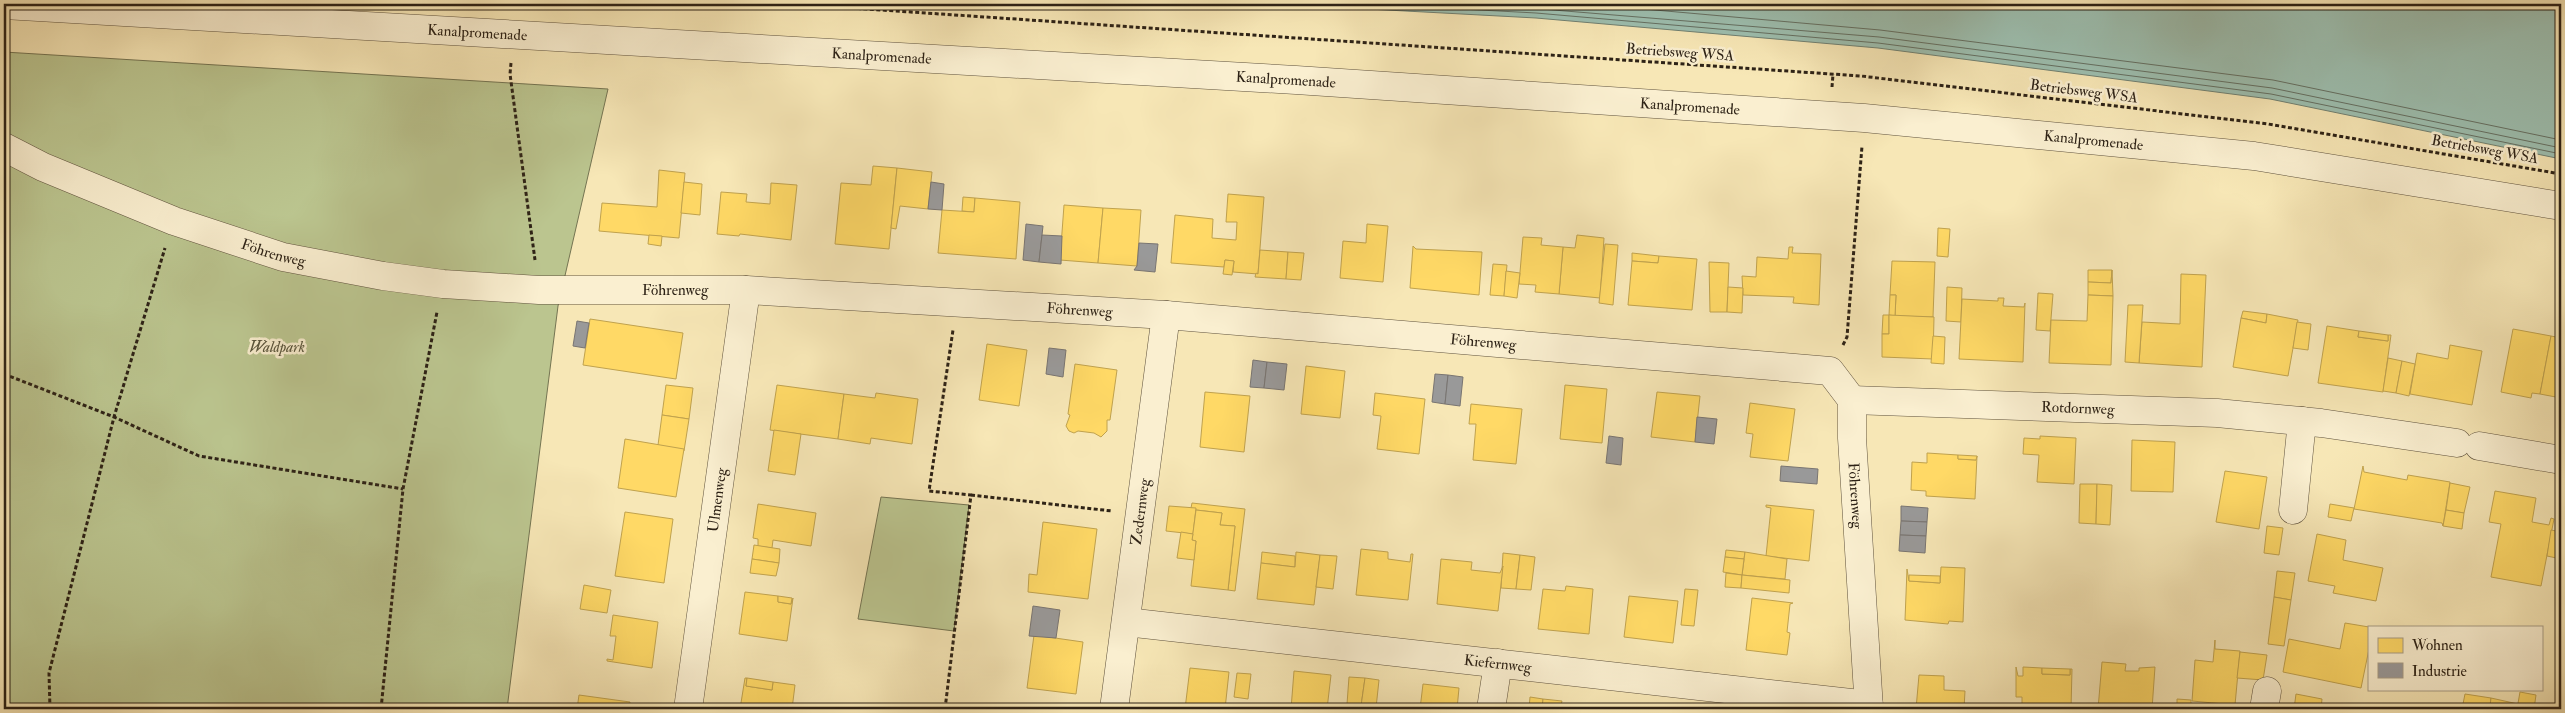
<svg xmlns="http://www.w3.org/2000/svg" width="2565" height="713" viewBox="0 0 2565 713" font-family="'IM FELL Double Pica',serif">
  <rect width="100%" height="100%" fill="#f7e7b6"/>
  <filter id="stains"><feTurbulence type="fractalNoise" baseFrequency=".004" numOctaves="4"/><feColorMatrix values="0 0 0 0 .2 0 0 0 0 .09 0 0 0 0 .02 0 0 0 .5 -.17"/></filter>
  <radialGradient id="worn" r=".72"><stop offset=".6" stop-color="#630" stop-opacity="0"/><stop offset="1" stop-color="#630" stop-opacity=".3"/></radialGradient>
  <g fill="#bbc58f" stroke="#747452">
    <path d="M 4,52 L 608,89 L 558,306 L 507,709 L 4,709 Z"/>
    <path d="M 881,497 L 969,505 L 954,631 L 858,619 Z"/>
  </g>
  <path fill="#9dbfb0" stroke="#708072" d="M 1275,4 L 2561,4 L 2561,159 L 2270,99 L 1878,48 L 1536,18 Z"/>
  <g fill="#ffd966" stroke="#c0a24e">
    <path d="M 873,166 L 897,168 L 889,249 L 835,244 L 841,183 L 871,185 Z"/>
    <path d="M 897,168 L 932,172 L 928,209 L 900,206 L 896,229 L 891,228 Z"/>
    <path d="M 659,170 L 685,173 L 679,238 L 599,231 L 602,203 L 657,207 Z"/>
    <path d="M 684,182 L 702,184 L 700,215 L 681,213 Z"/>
    <path d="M 771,183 L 797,185 L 791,240 L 740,234 L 739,236 L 717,234 L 721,192 L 747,194 L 746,202 L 770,204 Z"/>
    <path d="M 1228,194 L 1264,197 L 1258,274 L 1233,272 L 1234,261 L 1225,260 L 1224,267 L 1171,263 L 1175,215 L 1213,219 L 1212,238 L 1236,240 L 1237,222 L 1226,222 Z"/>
    <path d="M 963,197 L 975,198 L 974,212 L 962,211 Z"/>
    <path d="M 975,198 L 1020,202 L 1016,259 L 938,253 L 942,210 L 974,212 Z"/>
    <path d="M 1064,205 L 1103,208 L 1098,263 L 1060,260 Z"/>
    <path d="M 1103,208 L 1141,210 L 1137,266 L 1098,263 Z"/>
    <path d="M 1367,224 L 1388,226 L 1383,282 L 1340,278 L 1343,241 L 1366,243 Z"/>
    <path d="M 1938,228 L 1950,229 L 1948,257 L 1937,256 Z"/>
    <path d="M 649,235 L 662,236 L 661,246 L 648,244 Z"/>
    <path d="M 1577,235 L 1604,238 L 1600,298 L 1559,294 L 1563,247 L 1575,248 Z"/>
    <path d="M 1523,237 L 1542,238 L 1541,245 L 1563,247 L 1559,294 L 1535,292 L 1536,285 L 1519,284 Z"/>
    <path d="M 1605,244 L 1618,245 L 1613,305 L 1599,303 Z"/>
    <path d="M 1413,246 L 1416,249 L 1482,252 L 1479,295 L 1410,288 Z"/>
    <path d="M 1789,247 L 1793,247 L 1792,253 L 1821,254 L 1819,305 L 1793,303 L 1794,297 L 1743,295 L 1742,276 L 1756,277 L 1757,257 L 1788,259 Z"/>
    <path d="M 1260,250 L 1288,252 L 1286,279 L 1255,277 L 1256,273 L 1258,274 Z"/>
    <path d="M 1288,252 L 1304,253 L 1301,280 L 1286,279 Z"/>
    <path d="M 1632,253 L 1659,256 L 1658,263 L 1632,261 Z"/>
    <path d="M 1659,256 L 1697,259 L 1692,310 L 1628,305 L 1632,261 L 1658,263 Z"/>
    <path d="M 1225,260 L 1234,261 L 1232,275 L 1223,274 Z"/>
    <path d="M 1892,261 L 1935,262 L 1933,317 L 1895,316 L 1896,295 L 1890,295 Z"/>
    <path d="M 1709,262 L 1729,263 L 1727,312 L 1710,312 Z"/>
    <path d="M 1493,264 L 1507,265 L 1504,296 L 1490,295 Z"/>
    <path d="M 2088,270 L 2112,270 L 2111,283 L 2088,282 Z"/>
    <path d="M 2112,270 L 2113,296 L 2088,295 L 2088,282 L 2111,283 Z"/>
    <path d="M 1506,271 L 1520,273 L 1517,298 L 1504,296 Z"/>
    <path d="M 2181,274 L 2206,275 L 2202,367 L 2139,363 L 2142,322 L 2180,324 Z"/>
    <path d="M 1728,287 L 1743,288 L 1742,313 L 1727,312 Z"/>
    <path d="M 1947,287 L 1962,288 L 1961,322 L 1946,321 Z"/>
    <path d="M 2038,293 L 2053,294 L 2050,331 L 2036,330 Z"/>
    <path d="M 1890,295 L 1896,295 L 1895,316 L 1889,315 Z"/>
    <path d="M 2088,295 L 2113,296 L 2111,365 L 2049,363 L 2051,320 L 2087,321 Z"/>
    <path d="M 1998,298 L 2004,298 L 2003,306 L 2024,307 L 2025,303 L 2023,362 L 1959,359 L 1962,299 L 1998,301 Z"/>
    <path d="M 2128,305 L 2143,305 L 2139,363 L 2125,362 Z"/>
    <path d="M 2243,311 L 2267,314 L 2266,323 L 2241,318 Z"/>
    <path d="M 2267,314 L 2298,320 L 2288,376 L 2233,367 L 2241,318 L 2266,323 Z"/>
    <path d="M 1883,315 L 1889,315 L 1889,334 L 1882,334 Z"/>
    <path d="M 1889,315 L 1934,317 L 1933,359 L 1882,357 L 1882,334 L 1889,334 Z"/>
    <path d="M 590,319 L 683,333 L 676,379 L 583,365 Z"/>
    <path d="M 2297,322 L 2311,324 L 2308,350 L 2293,348 Z"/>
    <path d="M 2327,326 L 2359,331 L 2358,337 L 2388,341 L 2388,335 L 2391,335 L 2383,392 L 2318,383 Z"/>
    <path d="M 2513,329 L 2551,336 L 2540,394 L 2532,393 L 2531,398 L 2501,392 Z"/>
    <path d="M 2359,331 L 2388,335 L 2388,341 L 2358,337 Z"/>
    <path d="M 1933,336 L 1945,337 L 1944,364 L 1931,363 Z"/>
    <path d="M 2551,336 L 2561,338 L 2561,398 L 2540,394 Z"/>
    <path d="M 987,344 L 1027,350 L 1019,406 L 979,400 Z"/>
    <path d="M 2450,345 L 2482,351 L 2472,405 L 2410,394 L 2417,353 L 2448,359 Z"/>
    <path d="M 2388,358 L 2402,361 L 2396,393 L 2383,391 Z"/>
    <path d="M 2402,361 L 2415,364 L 2409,396 L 2396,393 Z"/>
    <path d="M 1075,364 L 1117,370 L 1110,420 L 1107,420 L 1107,431 L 1101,437 L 1094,433 L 1078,431 L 1074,433 L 1069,431 L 1066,426 L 1070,415 L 1068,414 Z"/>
    <path d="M 1306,366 L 1345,371 L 1340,418 L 1301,414 Z"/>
    <path d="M 666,385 L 693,388 L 689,419 L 662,415 Z"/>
    <path d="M 777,385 L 844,394 L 838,439 L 770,430 Z"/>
    <path d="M 1565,385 L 1607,389 L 1602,443 L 1560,439 Z"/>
    <path d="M 1205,392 L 1250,396 L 1244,452 L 1200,447 Z"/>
    <path d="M 1657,392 L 1700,396 L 1695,442 L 1651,437 Z"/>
    <path d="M 876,393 L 918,399 L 912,444 L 871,438 L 870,444 L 838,439 L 844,394 L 875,398 Z"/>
    <path d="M 1375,393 L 1425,399 L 1419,454 L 1377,449 L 1381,416 L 1373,415 Z"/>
    <path d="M 1750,403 L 1795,409 L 1788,461 L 1750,457 L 1753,434 L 1746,433 Z"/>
    <path d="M 1471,404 L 1522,409 L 1516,464 L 1473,460 L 1476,424 L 1469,424 Z"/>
    <path d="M 662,415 L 689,419 L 684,451 L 658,445 Z"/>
    <path d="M 774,430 L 801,434 L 795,475 L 768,471 Z"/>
    <path d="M 2040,436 L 2076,438 L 2074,484 L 2037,482 L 2039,455 L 2023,454 L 2024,438 L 2040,439 Z"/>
    <path d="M 625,439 L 684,449 L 676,497 L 618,488 Z"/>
    <path d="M 2132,440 L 2175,442 L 2173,492 L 2131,491 Z"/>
    <path d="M 1927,453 L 1958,455 L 1958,459 L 1976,460 L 1977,456 L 1975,499 L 1926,496 L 1926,491 L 1911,490 L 1912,462 L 1927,463 Z"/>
    <path d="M 1958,455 L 1977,456 L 1976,460 L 1958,459 Z"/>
    <path d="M 2363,466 L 2364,472 L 2407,480 L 2408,475 L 2450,482 L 2443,526 L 2442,523 L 2354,509 Z"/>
    <path d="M 2225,471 L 2267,477 L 2259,529 L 2216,522 Z"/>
    <path d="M 2450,483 L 2470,487 L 2464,513 L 2446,510 Z"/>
    <path d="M 2080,484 L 2097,484 L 2096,524 L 2079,523 Z"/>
    <path d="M 2097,484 L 2112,485 L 2110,525 L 2096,524 Z"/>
    <path d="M 2495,491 L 2536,498 L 2532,522 L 2549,525 L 2551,518 L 2554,519 L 2541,586 L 2491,577 L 2501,524 L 2489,522 Z"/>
    <path d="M 1192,503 L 1245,509 L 1235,591 L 1228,590 L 1235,526 L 1220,525 L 1222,513 L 1196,510 L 1191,508 Z"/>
    <path d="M 758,504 L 816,513 L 811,546 L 773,540 L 772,548 L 758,546 L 758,539 L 753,538 Z"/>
    <path d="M 2330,504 L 2354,508 L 2351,521 L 2328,517 Z"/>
    <path d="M 1766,505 L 1814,510 L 1809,561 L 1766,556 L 1771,508 L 1766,507 Z"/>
    <path d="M 1169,506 L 1196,508 L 1193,534 L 1166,531 Z"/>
    <path d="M 1196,510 L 1222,513 L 1220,525 L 1235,526 L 1228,590 L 1191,586 L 1196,541 L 1192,540 Z"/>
    <path d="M 2446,510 L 2464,513 L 2462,529 L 2443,526 Z"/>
    <path d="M 625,512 L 673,519 L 664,583 L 615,576 Z"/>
    <path d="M 1043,522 L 1097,529 L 1088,599 L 1028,592 L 1029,574 L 1037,575 Z"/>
    <path d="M 2267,526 L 2283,528 L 2279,555 L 2264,553 Z"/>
    <path d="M 2551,530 L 2561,532 L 2561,559 L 2547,556 Z"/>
    <path d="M 1181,532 L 1193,534 L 1192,540 L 1196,541 L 1194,560 L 1177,558 Z"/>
    <path d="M 2317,534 L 2346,540 L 2343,560 L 2383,568 L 2376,601 L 2333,593 L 2335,586 L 2308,581 Z"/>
    <path d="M 754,545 L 780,549 L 779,563 L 752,559 Z"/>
    <path d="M 1361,549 L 1388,552 L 1388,559 L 1410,562 L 1411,554 L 1413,554 L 1408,600 L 1356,595 Z"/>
    <path d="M 1726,550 L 1745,552 L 1744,559 L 1725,557 Z"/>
    <path d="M 1262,552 L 1295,556 L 1295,567 L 1261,563 Z"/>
    <path d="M 1296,552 L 1320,555 L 1314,605 L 1257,599 L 1261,563 L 1295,567 Z"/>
    <path d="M 1745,552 L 1787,559 L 1785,579 L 1742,575 Z"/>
    <path d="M 1503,553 L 1520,555 L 1516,589 L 1501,588 Z"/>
    <path d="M 1320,555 L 1337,556 L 1333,589 L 1316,587 Z"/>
    <path d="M 1520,555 L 1535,557 L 1531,590 L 1516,589 Z"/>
    <path d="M 1725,557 L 1744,559 L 1742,575 L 1723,572 Z"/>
    <path d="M 752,559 L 779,563 L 776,576 L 750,573 Z"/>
    <path d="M 1441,559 L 1472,562 L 1471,570 L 1500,573 L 1503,566 L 1498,611 L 1437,604 Z"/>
    <path d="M 1941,567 L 1965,568 L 1963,622 L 1949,621 L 1948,624 L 1905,620 L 1907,569 L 1909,581 L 1940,583 Z"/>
    <path d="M 2277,571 L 2295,573 L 2291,600 L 2274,597 Z"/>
    <path d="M 1726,573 L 1742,575 L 1741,588 L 1725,587 Z"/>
    <path d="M 1742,575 L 1790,580 L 1789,593 L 1741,588 Z"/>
    <path d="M 1909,575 L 1940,576 L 1940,583 L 1909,581 Z"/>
    <path d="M 584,585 L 611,590 L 607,613 L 580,609 Z"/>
    <path d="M 1566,586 L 1593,589 L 1589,634 L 1538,629 L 1543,589 L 1565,591 Z"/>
    <path d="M 1685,589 L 1698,590 L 1694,626 L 1681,625 Z"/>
    <path d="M 745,592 L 778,596 L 778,602 L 791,604 L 793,598 L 787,641 L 739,634 Z"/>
    <path d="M 778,596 L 792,598 L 791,604 L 778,602 Z"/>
    <path d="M 1629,596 L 1678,601 L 1673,643 L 1624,637 Z"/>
    <path d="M 2274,597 L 2291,600 L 2284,646 L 2268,644 Z"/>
    <path d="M 1752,598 L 1793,603 L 1790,604 L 1787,632 L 1790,633 L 1787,655 L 1746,650 Z"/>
    <path d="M 613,615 L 658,622 L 652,668 L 607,661 L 607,659 L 613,660 L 616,636 L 610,636 Z"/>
    <path d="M 2345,623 L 2369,627 L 2369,649 L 2361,688 L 2283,672 L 2289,639 L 2340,649 Z"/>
    <path d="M 1034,635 L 1083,642 L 1076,694 L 1027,688 Z"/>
    <path d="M 2215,640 L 2215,649 L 2240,651 L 2235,705 L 2192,701 L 2195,660 L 2213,662 Z"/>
    <path d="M 2240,652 L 2267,655 L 2263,680 L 2237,678 Z"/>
    <path d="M 2102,662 L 2126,664 L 2125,671 L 2139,671 L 2139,668 L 2155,667 L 2152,709 L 2098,709 Z"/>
    <path d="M 2016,667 L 2018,676 L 2023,676 L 2023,667 L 2042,668 L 2042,674 L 2070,675 L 2070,669 L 2072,669 L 2071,709 L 2022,709 L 2022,697 L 2016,697 Z"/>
    <path d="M 1190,668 L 1229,672 L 1225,709 L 1185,709 Z"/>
    <path d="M 2042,668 L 2070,669 L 2070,675 L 2042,674 Z"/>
    <path d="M 1294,671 L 1331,675 L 1327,709 L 1291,709 Z"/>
    <path d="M 1237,673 L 1251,674 L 1248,699 L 1234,697 Z"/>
    <path d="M 1919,675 L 1944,676 L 1944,690 L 1965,691 L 1964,709 L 1916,709 Z"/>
    <path d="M 1349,677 L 1365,678 L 1361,706 L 1347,704 Z"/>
    <path d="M 745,678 L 747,678 L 746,686 L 772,690 L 773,682 L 795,685 L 792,709 L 740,709 Z"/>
    <path d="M 747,678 L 773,682 L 772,690 L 746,686 Z"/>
    <path d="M 1365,678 L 1379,680 L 1376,708 L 1361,706 Z"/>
    <path d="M 1423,684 L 1459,688 L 1457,709 L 1420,709 Z"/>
    <path d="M 2520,692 L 2536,695 L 2534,709 L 2517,709 Z"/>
    <path d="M 2296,694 L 2322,699 L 2321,709 L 2294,709 Z"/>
    <path d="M 2465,694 L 2491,698 L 2490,706 L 2505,709 L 2462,709 Z"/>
    <path d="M 579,695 L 630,702 L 629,709 L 577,709 Z"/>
    <path d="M 1530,697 L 1543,699 L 1542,709 L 1529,709 Z"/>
    <path d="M 2491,698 L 2518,704 L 2517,709 L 2490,706 Z"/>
    <path d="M 1543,699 L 1562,701 L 1560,709 L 1542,709 Z"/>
    <path d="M 2177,699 L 2191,700 L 2191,709 L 2177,709 Z"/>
    <path d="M 1965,706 L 1997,707 L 1997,709 L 1964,709 Z"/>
  </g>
  <g fill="#999" stroke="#797572">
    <path d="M 931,182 L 944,184 L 942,210 L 928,209 Z"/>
    <path d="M 1026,224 L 1043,226 L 1039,262 L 1023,260 Z"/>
    <path d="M 1042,235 L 1062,236 L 1061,264 L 1039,262 Z"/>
    <path d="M 1139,243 L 1158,244 L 1155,272 L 1134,270 L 1137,266 Z"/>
    <path d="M 577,321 L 589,323 L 585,348 L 573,346 Z"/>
    <path d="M 1049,348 L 1066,350 L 1063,377 L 1046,374 Z"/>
    <path d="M 1253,360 L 1267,362 L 1264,388 L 1250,387 Z"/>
    <path d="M 1267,362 L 1287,364 L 1284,390 L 1264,388 Z"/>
    <path d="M 1435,374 L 1448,375 L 1445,404 L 1432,402 Z"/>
    <path d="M 1448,375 L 1463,377 L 1460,406 L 1445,404 Z"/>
    <path d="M 1697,417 L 1717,419 L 1714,444 L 1695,442 Z"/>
    <path d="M 1609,436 L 1623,438 L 1621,465 L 1606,463 Z"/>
    <path d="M 1781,466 L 1818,469 L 1817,484 L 1780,481 Z"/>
    <path d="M 1901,506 L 1928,508 L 1927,522 L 1901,521 Z"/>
    <path d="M 1901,521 L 1927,522 L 1926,536 L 1900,535 Z"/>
    <path d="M 1900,535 L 1926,536 L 1925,553 L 1899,551 Z"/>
    <path d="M 1033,606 L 1060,610 L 1056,638 L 1029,636 Z"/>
    <path d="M 1023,705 L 1053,709 L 1023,709 Z"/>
  </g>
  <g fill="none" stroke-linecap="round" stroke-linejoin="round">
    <g stroke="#657063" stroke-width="1">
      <path d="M 1367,4 L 1536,13 L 1878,43 L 2271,94 L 2561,154"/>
      <path d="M 1481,4 L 1879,37 L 2272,88 L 2561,148"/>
      <path d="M 1587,4 L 1880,30 L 2273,80 L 2561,140"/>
    </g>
    <g stroke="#60533e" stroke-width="29">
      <g id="minor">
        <path id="s1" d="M 4,5 L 1296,80 L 1864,118 L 2254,156 L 2561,206"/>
        <path id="s2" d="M 4,147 L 43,167 L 174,221 L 283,257 L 383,276 L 443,284 L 539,290 L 746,290 L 1166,315 L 1830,371 L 1852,400 L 1852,438 L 1869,709"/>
        <path id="s3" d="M 1852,400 L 2217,413 L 2321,423 L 2457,443"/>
        <path d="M 2479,446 L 2561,460"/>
        <path d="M 2293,510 L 2302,421"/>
        <path id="s4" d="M 1126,622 L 1869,705"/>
        <path id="s5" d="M 688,709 L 746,290"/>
        <path id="s6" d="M 1114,709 L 1166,315"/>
        <path d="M 1491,709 L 1498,663"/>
        <path d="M 2264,709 L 2267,691"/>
      </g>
    </g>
    <g stroke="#2d2216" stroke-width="3" stroke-dasharray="4 2.5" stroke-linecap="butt">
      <path d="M 792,4 L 1861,76 L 2268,124 L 2561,174"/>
      <path d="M 511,63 L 510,74 L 535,260"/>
      <path d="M 1832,87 L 1833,74"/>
      <path d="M 1843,345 L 1847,337 L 1862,146"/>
      <path d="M 4,374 L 114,417 L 199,456 L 403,489"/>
      <path d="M 971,495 L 1112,511"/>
      <path d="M 50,709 L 49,673 L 114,417 L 165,248"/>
      <path d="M 381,709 L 403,489 L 437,312"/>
      <path d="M 945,709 L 971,495 L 929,491 L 953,330"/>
    </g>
    <use href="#minor" stroke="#faefd0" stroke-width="28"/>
  </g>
  <g text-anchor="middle" stroke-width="5" stroke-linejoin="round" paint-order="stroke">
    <g font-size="15" fill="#2d2216" stroke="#faefd0">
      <text dy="5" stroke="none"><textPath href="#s1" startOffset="474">Kanalpromenade</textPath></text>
      <text transform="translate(1680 52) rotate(4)" y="5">Betriebsweg WSA</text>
      <text dy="5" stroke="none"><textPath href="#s1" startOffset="879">Kanalpromenade</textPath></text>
      <text dy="5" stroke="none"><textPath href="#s1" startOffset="1284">Kanalpromenade</textPath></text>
      <text transform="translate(2084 91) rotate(7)" y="5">Betriebsweg WSA</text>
      <text dy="5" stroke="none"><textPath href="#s1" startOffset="1689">Kanalpromenade</textPath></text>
      <text dy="5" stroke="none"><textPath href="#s1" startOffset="2094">Kanalpromenade</textPath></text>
      <text transform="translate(2485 149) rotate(10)" y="5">Betriebsweg WSA</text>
      <text dy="5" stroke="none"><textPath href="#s2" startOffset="290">Föhrenweg</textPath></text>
      <text dy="5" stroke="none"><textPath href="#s2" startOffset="695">Föhrenweg</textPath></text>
      <text dy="5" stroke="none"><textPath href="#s2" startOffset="1100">Föhrenweg</textPath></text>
      <text dy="5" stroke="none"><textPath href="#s2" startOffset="1505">Föhrenweg</textPath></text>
      <text dy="5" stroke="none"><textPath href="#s3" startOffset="226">Rotdornweg</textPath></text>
      <text dy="5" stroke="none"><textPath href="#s2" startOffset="1985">Föhrenweg</textPath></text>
      <text dy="5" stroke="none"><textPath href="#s5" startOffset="211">Ulmenweg</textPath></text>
      <text dy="5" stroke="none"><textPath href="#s6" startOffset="199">Zedernweg</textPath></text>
      <text dy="5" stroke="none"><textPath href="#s4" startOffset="374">Kiefernweg</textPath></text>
    </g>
    <g font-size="15" font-style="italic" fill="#58533a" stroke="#faefd0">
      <text x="277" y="352">Waldpark</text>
    </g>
  </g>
  <rect width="2565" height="713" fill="none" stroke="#f7e7b6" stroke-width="20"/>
  <rect x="5" y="5" width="2555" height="703" fill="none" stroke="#2d2216" stroke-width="2.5"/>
  <rect x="10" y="10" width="2545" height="693" fill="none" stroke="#2d2216"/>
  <rect x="2368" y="626" width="175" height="65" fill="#faefd0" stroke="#a89d86"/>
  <rect x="2378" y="638" width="25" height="15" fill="#ffd966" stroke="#a89d86"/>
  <text x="2412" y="650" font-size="15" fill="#2d2216">Wohnen</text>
  <rect x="2378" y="663" width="25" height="15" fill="#999999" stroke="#a89d86"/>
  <text x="2412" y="676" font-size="15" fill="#2d2216">Industrie</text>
  <rect width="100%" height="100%" filter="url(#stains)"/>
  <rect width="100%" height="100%" fill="url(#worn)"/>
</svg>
